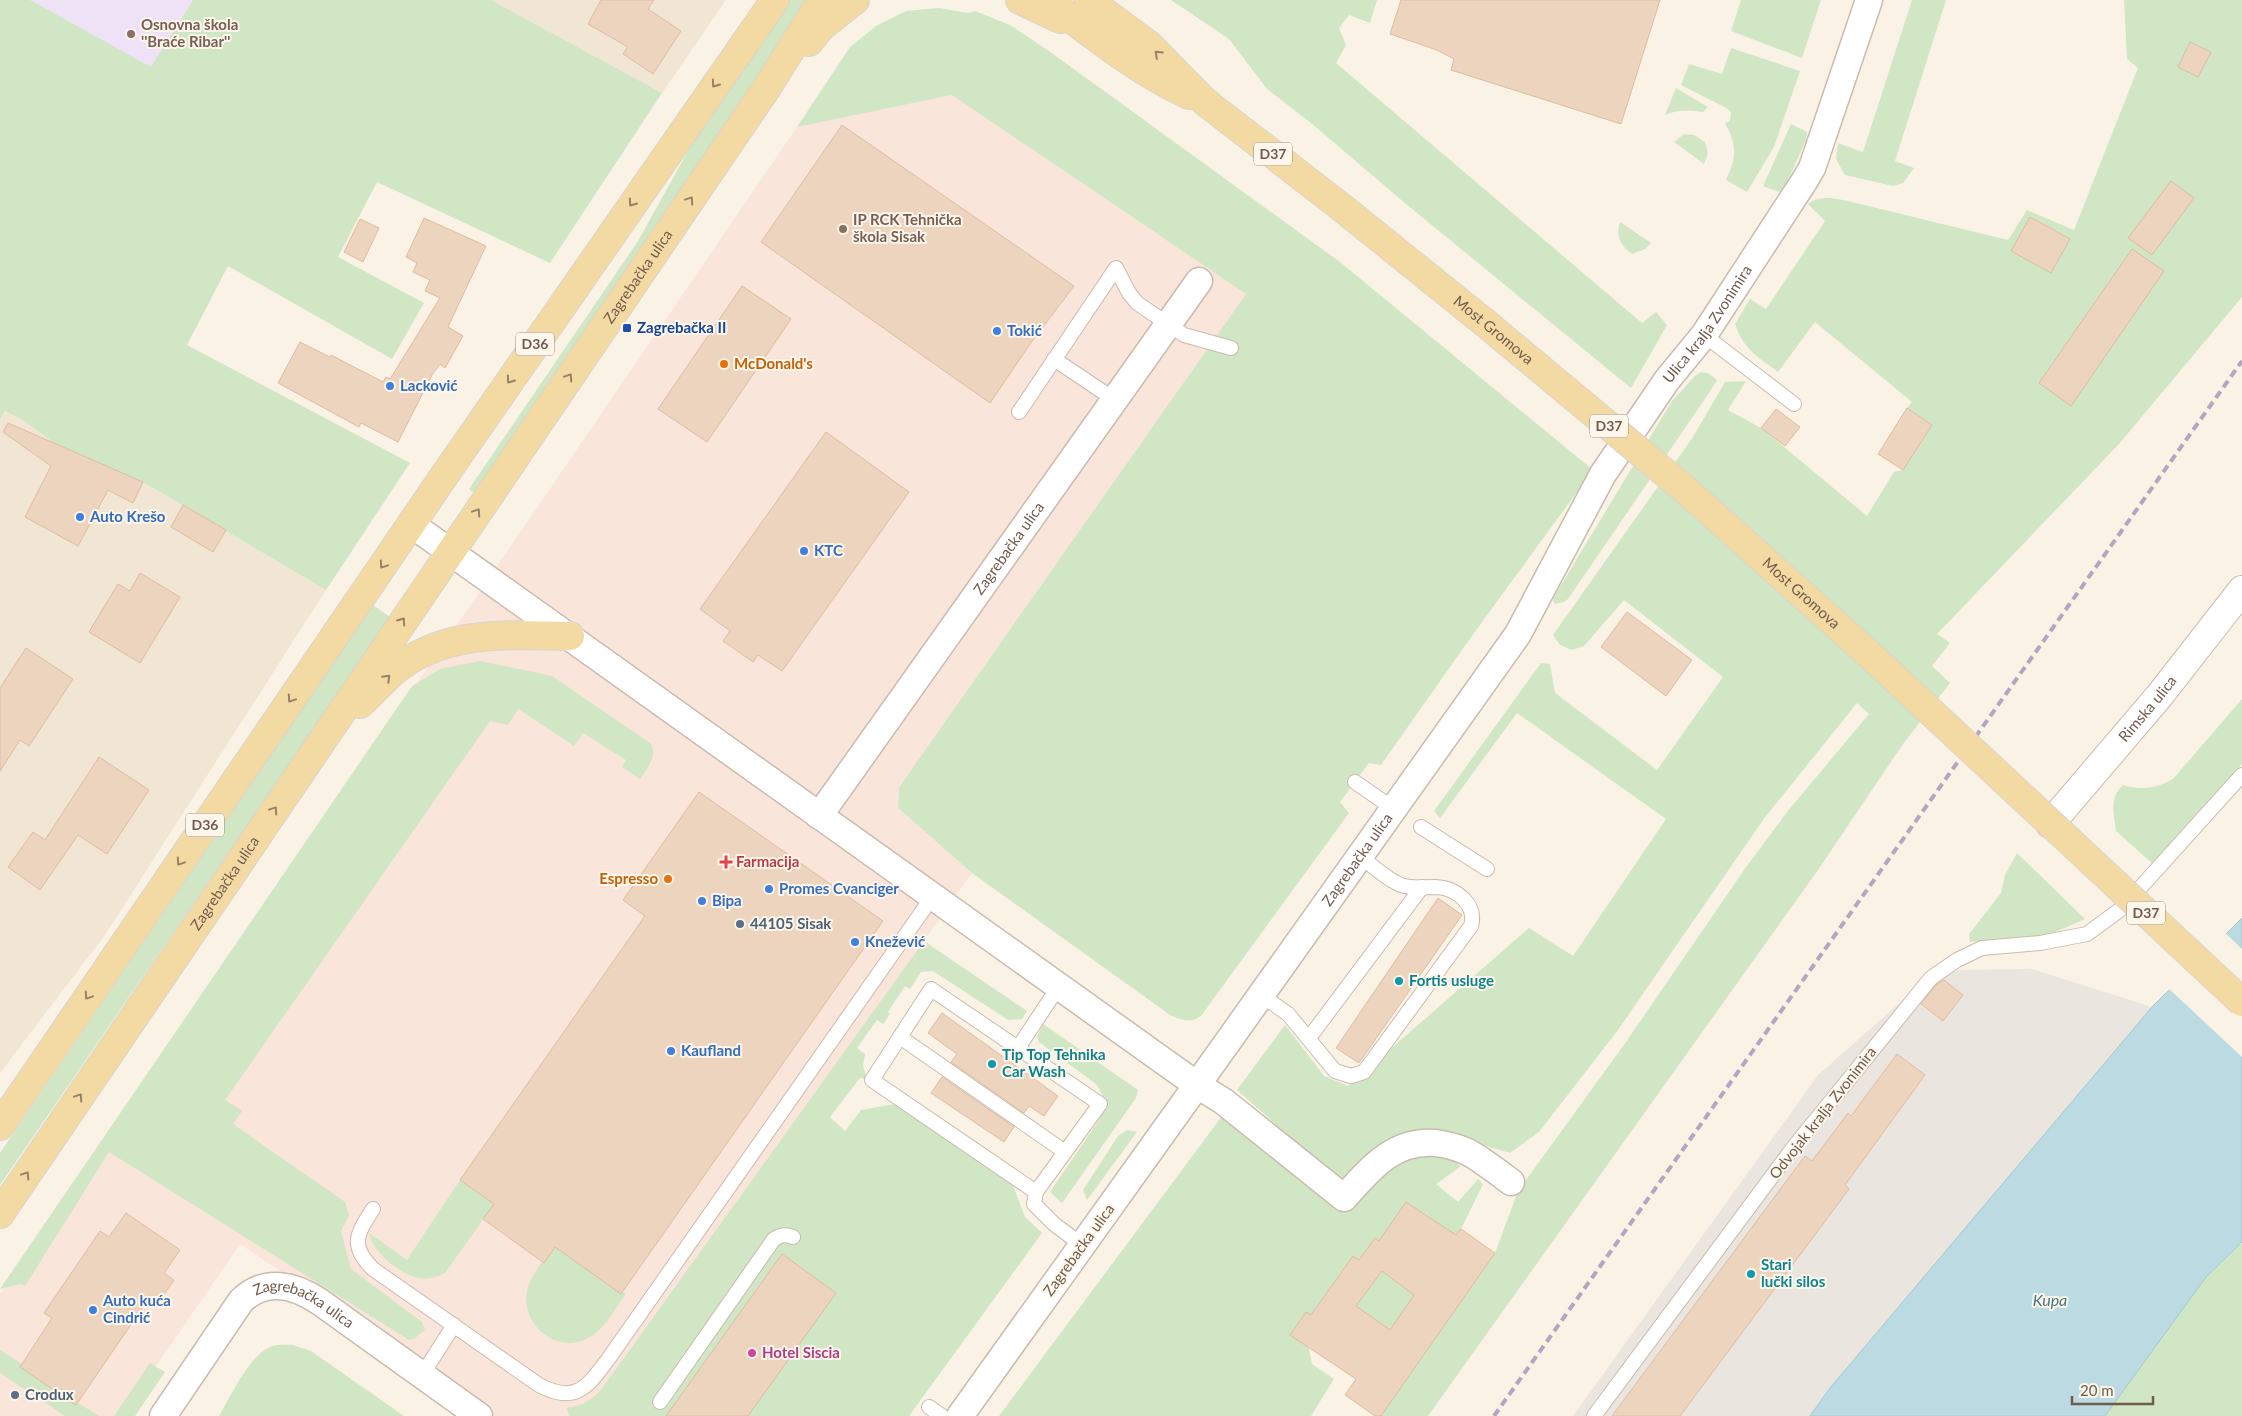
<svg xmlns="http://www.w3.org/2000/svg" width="2242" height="1416" viewBox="0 0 2242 1416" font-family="Lato,sans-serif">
  <rect width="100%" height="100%" fill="#faf3e5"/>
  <g fill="#f1e5d4">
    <path d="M 491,0 L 726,0 L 662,93 Z"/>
    <path d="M 5,411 L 23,420 L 54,443 L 143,482 L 326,590 L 105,935 L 0,1073 L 0,420 Z"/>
  </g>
  <path fill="#f9e5da" d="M 952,95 L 1246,294 L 899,788 L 898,808 L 972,873 L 596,1403 L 611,1416 L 495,1416 L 240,1244 L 122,1416 L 0,1416 L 0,1294 L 797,127 Z"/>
  <path fill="#eae5df" d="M 2032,969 L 2152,1007 L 1830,1388 L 1810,1416 L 1573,1416 L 1818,1075 L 1911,993 L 1958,970 Z"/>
  <path fill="#f0e2f6" d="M 30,0 L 193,0 L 151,68 Z"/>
  <g fill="#d0e6c5">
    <path d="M 0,0 L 30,0 L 151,67 L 193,0 L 491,0 L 662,93 L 550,263 L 377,182 L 338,257 L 424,303 L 392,359 L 228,266 L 187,345 L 410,463 L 326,590 L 143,482 L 54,443 L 23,420 L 5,411 L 0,420 Z"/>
    <path d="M 786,0 L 809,0 L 475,494 L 469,489 L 638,241 L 703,124 Z"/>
    <path d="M 1171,0 L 1377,0 L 1370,23 L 1349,15 L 1339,28 L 1346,45 L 1336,63 L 1642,323 L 1656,312 L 1667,325 L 1631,388 L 1406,204 L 1311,123 L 1267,89 L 1229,39 Z"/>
    <path d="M 1741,0 L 1821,0 L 1802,58 L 1731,31 Z"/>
    <path d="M 1912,0 L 1946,0 L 1895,161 L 1914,168 L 1903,183 L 1893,186 L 1845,175 L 1836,159 L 1838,143 L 1863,152 Z"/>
    <path d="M 2124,0 L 2242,0 L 2242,297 L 2119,444 L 1937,634 L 1950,643 L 1932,666 L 1950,683 L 1903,744 L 1818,870 L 1428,1416 L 1381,1416 L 1495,1253 L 1518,1191 L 1626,1042 L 1744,870 L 1787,812 L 1869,714 L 1857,703 L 1763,820 L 1618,1030 L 1539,1132 L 1510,1153 L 1472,1142 L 1418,1132 L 1341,1182 L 1237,1090 L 1285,1025 L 1324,1076 L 1348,1086 L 1529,928 L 1573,956 L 1666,819 L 1517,713 L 1440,818 L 1434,811 L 1541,663 L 1550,664 L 1555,693 L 1657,770 L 1723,677 L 1624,600 L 1584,646 L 1572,650 L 1560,645 L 1553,635 L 1693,437 L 1725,382 L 1746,381 L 1728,410 L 1761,428 L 1867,516 L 1894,472 L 1903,470 L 1932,425 L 1907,408 L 1912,402 L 1815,322 L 1778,372 C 1757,356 1744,350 1735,324 L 1750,299 L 1766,309 L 1825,221 L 1808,204 C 1820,195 1834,198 1848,201 L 2008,240 L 2027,210 L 2074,230 L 2138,68 L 2127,59 Z"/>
    <path d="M 939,8 L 968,13 L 975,11 L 1010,25 L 1049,51 L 1340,262 L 1593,470 L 1469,640 L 1381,765 L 1369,763 L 1340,802 L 1349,813 L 1201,1016 C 1190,1024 1182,1020 1170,1015 L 972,873 L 898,808 L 899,788 L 914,766 L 1246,294 L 952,95 L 797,127 L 850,47 L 876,26 L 906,11 Z"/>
    <path d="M 1731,48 L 1800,71 L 1774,147 L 1747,192 L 1726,180 C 1737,156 1737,146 1725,123 L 1730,121 L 1731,113 L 1728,109 L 1681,85 L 1689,64 L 1722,74 Z"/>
    <path d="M 1676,88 L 1708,107 L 1703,112 C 1690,110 1678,109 1665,115 Z"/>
    <path d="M 1791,124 L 1807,132 L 1806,140 L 1782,193 L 1763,186 Z"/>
    <path d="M 1684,134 L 1694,135 L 1705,142 L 1708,153 L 1704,164 L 1674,142 Z"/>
    <path d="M 1620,222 L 1651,243 L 1645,249 L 1632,254 C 1621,246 1615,236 1620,222 Z"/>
    <path d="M 1701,372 L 1708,373 L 1717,380 L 1707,396 L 1568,599 L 1564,602 L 1555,604 L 1553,601 L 1554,597 L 1672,401 L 1695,376 Z"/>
    <path d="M 373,605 L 390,617 L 0,1185 L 0,1153 Z"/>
    <path d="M 480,661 L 552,676 L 650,743 C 659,755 647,768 640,779 L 622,767 L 626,760 L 583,733 L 574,746 L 518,709 L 508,725 L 490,721 L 225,1100 L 242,1111 L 233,1124 L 345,1202 L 349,1215 L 341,1231 L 351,1269 L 422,1322 L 425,1330 L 415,1338 L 409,1340 L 109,1152 L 25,1286 L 21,1284 L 0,1289 L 412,686 L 440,669 Z"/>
    <path d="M 2242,699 L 2242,764 L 2153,864 L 2116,831 C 2114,814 2109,797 2123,785 C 2141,791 2157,788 2173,779 Z"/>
    <path d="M 2017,853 L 2085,919 L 2049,935 L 1970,942 L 1969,934 L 2001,893 L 2005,875 Z"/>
    <path d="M 924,941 L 1027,1011 L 1022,1019 L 1008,1020 L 933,971 L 921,972 L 910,989 L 905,986 L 888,1012 L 890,1014 L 883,1024 L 877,1020 L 857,1048 L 865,1054 L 863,1066 L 867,1079 L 860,1078 L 830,1117 L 845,1131 L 861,1110 L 900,1103 L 1012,1183 L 1025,1217 L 1042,1233 L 909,1416 L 569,1416 L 567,1408 C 597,1403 601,1388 619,1365 Z"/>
    <path d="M 1043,1024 L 1138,1090 L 1136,1098 L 1062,1203 L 1050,1192 L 1099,1120 C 1106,1106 1106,1097 1096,1084 L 1039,1042 L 1037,1037 Z"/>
    <path d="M 1225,1112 L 1349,1209 L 1391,1161 L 1438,1150 L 1461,1166 L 1436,1184 L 1458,1202 L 1478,1179 L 1483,1184 L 1461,1229 L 1379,1346 L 1339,1334 L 1306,1312 L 1290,1335 L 1308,1344 L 1312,1364 L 1334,1379 L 1311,1416 L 999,1416 Z"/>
    <path d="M 1127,1130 L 1137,1132 L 1087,1200 L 1083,1190 L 1118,1136 Z"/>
    <path d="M 460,1180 L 494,1204 L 445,1273 C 436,1277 429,1280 419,1278 C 402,1276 372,1251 369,1233 L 407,1260 Z"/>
    <path d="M 2242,1243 L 2242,1416 L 2105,1416 L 2206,1276 Z"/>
    <path d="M 555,1247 L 626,1294 C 614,1309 604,1331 586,1339 C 556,1354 521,1324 527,1292 C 530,1275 544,1259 555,1247 Z"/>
    <path d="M 293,1345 L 311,1351 L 404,1416 L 219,1416 C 231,1396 248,1357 270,1347 C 276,1344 286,1345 293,1345 Z"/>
    <path d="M 0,1350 L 76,1398 L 78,1403 L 99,1416 L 65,1416 L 0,1373 Z"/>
    <path d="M 150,1363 L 165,1372 L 135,1416 L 114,1416 Z"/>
  </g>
  <path fill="#bbdae2" stroke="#a2c8d2" d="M 2242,918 L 2242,1242 L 2206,1277 L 2105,1416 L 1810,1416 L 1830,1388 L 2152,1007 Z"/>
  <path fill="#faf3e5" d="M 2224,932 L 2242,949 L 2242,1057 L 2168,988 Z"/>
  <g fill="#edd4bf" stroke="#debca1" fill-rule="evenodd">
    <path d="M 601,0 L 654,0 L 648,9 L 681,31 L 653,74 L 623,54 L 628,47 L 588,24 Z"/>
    <path d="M 1401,0 L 1660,0 L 1621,124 L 1451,70 L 1454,59 L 1437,50 L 1390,34 Z"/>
    <path d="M 2190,42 L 2211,52 L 2198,77 L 2178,67 Z"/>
    <path d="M 842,125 L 1074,286 L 1030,344 L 990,403 L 761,242 Z"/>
    <path d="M 2171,181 L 2194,198 L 2152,255 L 2128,238 Z"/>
    <path d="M 2030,217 L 2070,239 L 2051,273 L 2011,251 Z"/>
    <path d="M 424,218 L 486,246 L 448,327 L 463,336 L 445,368 L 440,364 L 432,375 L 398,442 L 361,423 L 359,427 L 278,383 L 300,342 L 330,357 L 331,355 L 383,382 L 386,377 L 390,379 L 440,298 L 425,291 L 430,280 L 413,272 L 417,263 L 406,257 Z"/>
    <path d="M 360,219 L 379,228 L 363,262 L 344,252 Z"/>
    <path d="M 2132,249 L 2164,271 L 2071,406 L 2039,383 Z"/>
    <path d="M 742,286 L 791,319 L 707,442 L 658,409 Z"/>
    <path d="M 1907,408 L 1932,425 L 1903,470 L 1878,454 Z"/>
    <path d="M 1776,409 L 1800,427 L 1785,446 L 1761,428 Z"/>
    <path d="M 8,423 L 143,482 L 133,503 L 108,490 L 78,546 L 25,517 L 51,466 L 3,432 Z"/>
    <path d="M 826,432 L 909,492 L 782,671 L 758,655 L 753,662 L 723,641 L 730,631 L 700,609 Z"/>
    <path d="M 183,505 L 226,530 L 213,552 L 171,527 Z"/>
    <path d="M 140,573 L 180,597 L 140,663 L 89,632 L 118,584 L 130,591 Z"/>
    <path d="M 1627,612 L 1692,660 L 1666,696 L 1601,647 Z"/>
    <path d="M 26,648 L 73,679 L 29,746 L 20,740 L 0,771 L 0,688 Z"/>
    <path d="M 99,757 L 149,790 L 107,854 L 78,835 L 40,890 L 8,867 L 33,832 L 45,840 Z"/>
    <path d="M 699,792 L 883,921 L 621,1294 L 555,1247 L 544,1263 L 483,1219 L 494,1204 L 460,1180 L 645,916 L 623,900 Z"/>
    <path d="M 1438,898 L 1462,915 L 1359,1063 L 1336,1048 Z"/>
    <path d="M 1944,980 L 1963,995 L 1943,1021 L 1921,1004 L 1937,984 Z"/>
    <path d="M 942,1013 L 1058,1096 L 1044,1116 L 1029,1106 L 1024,1113 L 951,1062 L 957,1054 L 928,1033 Z"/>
    <path d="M 1897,1054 L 1925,1075 L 1845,1185 L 1849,1189 L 1680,1416 L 1612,1416 L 1805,1156 L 1812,1161 L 1848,1113 L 1851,1116 Z"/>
    <path d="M 942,1077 L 1014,1127 L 1004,1142 L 931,1093 Z"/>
    <path d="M 1406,1202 L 1456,1235 L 1461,1229 L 1495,1253 L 1381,1416 L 1375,1416 L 1345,1395 L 1356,1379 L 1290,1335 L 1306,1312 L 1311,1315 L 1353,1256 L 1359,1260 L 1375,1238 L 1379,1241 ZM 1382,1271 L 1414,1295 L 1390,1330 L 1356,1306 Z"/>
    <path d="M 126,1213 L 180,1250 L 164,1273 L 174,1280 L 155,1307 L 147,1301 L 76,1405 L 20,1367 L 52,1318 L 44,1313 L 100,1231 L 109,1237 Z"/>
    <path d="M 782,1254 L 836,1293 L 748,1416 L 666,1416 Z"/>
  </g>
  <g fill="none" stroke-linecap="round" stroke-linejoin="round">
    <g stroke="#cabbac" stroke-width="16">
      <g id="lane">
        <path d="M 1704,335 L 1794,404"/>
        <path d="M 1054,359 L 1115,400"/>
        <path d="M 1019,412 L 1116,268 L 1129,293 L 1137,303 L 1184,335 L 1231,348"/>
        <path d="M 1355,782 L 1394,809"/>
        <path d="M 1421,827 L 1487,869"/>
        <path d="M 1261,995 L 1288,1014 L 1335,1071 L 1351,1076 L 1364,1072 L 1471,926 C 1477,905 1457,888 1436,887 C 1424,887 1412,889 1401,885 C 1386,879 1373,866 1360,856"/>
        <path d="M 900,1037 L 1065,1152"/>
        <path d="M 1309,1038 L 1422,887"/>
        <path d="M 1018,1048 L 1059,986"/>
        <path d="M 1036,1192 L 872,1080 L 931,989 L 1100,1104 L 1036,1192 L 1034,1204 L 1054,1224 L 1082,1245"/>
        <path d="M 373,1209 C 357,1234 349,1245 373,1269 L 539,1385 C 576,1405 588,1386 609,1358 L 933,896"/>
        <path d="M 422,1375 L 454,1325"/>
        <path d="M 660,1402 L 774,1239 C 781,1235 785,1234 793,1237"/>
        <path d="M 929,1407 L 942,1416"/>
        <path d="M 1594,1416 L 1793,1148 L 1931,978 L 1957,960 L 1982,948 L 2040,943 L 2087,934 L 2121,909 L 2242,775"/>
      </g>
    </g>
    <g stroke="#cabbac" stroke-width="29">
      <g id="street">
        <path d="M 411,524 L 1197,1085 L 960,1416"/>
        <path id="s1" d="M 819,816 L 1199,281"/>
        <path id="s2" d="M 1511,1182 C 1499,1173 1486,1163 1473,1155 C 1462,1148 1449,1145 1436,1143 C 1394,1139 1370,1169 1344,1198 L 1223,1101 L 1197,1085 L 1518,634 L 1603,474 L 1667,380 L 1704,335 L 1805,180 L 1812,168 L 1869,0"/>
        <path id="s3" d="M 163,1416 L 241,1301 C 265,1277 295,1285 320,1302 L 479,1416"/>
      </g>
    </g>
    <g stroke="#cdbcab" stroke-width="30">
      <g id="secondary">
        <path id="s4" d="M 2050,824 L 2160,695 L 2242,590"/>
      </g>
    </g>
    <g stroke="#dad4d1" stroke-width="30">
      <g id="primary">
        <path d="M 1020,0 L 1060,19"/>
        <path d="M 1046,0 C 1092,34 1137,71 1189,95"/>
        <path d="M 1088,0 L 1149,45 L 1204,101 L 1341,207"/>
        <path d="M 809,42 L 821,27 L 855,0"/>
        <path d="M 360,704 C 371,694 382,682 393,672 C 443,629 509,635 570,636"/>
        <path d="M 0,1126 L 444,476 L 775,0"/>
        <path id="s5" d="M 0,1214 L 766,89 L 822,0"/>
      </g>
    </g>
    <use href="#lane" stroke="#fff" stroke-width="14"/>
    <use href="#street" stroke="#fff" stroke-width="26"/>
    <use href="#secondary" stroke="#fff" stroke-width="28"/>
    <use href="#primary" stroke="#f3daa3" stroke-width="28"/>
    <path stroke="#b6a5c2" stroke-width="4" stroke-dasharray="8 5" stroke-linecap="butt" d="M 1494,1416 L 2242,361"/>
    <g stroke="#dad4d1" stroke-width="30" stroke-linecap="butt">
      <g id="primary-bridge">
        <path id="s6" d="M 1341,207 L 1484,322 L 1688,492 L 1870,655 L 2242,1002"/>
      </g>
    </g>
    <use href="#primary-bridge" stroke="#f3daa3" stroke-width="28"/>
  </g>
  <defs><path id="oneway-chevron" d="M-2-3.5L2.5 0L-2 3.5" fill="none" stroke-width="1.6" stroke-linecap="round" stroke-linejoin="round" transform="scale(1.25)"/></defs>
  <g stroke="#978167">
    <use href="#oneway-chevron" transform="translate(1158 54) rotate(-137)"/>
    <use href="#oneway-chevron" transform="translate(715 84) rotate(125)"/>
    <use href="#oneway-chevron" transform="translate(690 200) rotate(-56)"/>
    <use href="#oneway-chevron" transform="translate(632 203) rotate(125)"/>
    <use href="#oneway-chevron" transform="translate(569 377) rotate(-56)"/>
    <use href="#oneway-chevron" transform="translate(510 380) rotate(125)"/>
    <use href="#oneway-chevron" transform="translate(477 512) rotate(-56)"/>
    <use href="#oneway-chevron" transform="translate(383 565) rotate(124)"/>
    <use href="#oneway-chevron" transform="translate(402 621) rotate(-55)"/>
    <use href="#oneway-chevron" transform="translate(387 678) rotate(-45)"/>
    <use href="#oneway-chevron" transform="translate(291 699) rotate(124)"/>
    <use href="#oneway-chevron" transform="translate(274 810) rotate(-56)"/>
    <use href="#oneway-chevron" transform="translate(180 862) rotate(124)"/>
    <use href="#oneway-chevron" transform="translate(88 996) rotate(124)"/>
    <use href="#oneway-chevron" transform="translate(79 1097) rotate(-56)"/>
    <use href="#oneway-chevron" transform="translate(26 1175) rotate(-56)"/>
  </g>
  <g fill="#8d6e63" stroke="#fdf7eb" stroke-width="2">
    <circle cx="131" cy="34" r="5"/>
    <circle cx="843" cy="229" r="5"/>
  </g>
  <rect fill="#1a4fb4" stroke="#fdf7eb" stroke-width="2" x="622" y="323" width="10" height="10" rx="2.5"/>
  <g fill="#3f7fe0" stroke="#fdf7eb" stroke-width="2">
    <circle cx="997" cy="331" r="5"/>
    <circle cx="390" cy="386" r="5"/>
    <circle cx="80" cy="517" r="5"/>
    <circle cx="804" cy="551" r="5"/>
    <circle cx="769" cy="889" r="5"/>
    <circle cx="702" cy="901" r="5"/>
    <circle cx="855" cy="942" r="5"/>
    <circle cx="671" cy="1051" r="5"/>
    <circle cx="93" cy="1310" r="5"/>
  </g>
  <g fill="#e8710a" stroke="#fdf7eb" stroke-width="2">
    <circle cx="724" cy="364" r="5"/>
    <circle cx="668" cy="879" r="5"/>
  </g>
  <path fill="#e0444e" stroke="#fdf7eb" stroke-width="2" d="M723.5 854.5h5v5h5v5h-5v5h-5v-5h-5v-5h5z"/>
  <g fill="#5c6f8a" stroke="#fdf7eb" stroke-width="2">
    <circle cx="740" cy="924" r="5"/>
    <circle cx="15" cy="1395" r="5"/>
  </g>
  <g fill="#0f9aa8" stroke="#fdf7eb" stroke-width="2">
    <circle cx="1399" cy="981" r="5"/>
    <circle cx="992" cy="1064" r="5"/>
    <circle cx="1751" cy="1274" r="5"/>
  </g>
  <circle fill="#d1479c" stroke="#fdf7eb" stroke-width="2" cx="752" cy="1353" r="5"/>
  <g text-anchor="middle" stroke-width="4" stroke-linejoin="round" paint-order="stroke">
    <g fill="#fdf7eb" stroke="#9a8a7c" stroke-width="1">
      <rect x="1254" y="142.5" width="38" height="23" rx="4"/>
      <rect x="516" y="332.5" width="38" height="23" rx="4"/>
      <rect x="1590" y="414.5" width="38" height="23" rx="4"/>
      <rect x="186" y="813.5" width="38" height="23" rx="4"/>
      <rect x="2127" y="901.5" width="38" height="23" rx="4"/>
    </g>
    <g font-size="14" font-weight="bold" fill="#705b4d">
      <text x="1273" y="159">D37</text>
      <text x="535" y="349">D36</text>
      <text x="1609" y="431">D37</text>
      <text x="205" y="830">D36</text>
      <text x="2146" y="918">D37</text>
    </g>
    <g font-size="15" font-weight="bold" fill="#785e54" stroke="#fdf7eb" text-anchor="start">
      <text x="141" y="30">Osnovna škola<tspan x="141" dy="17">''Braće Ribar''</tspan></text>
      <text x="853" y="225">IP RCK Tehnička<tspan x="853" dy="17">škola Sisak</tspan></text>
    </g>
    <g font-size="15" fill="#705b4d" stroke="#fdf7eb">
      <text dy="5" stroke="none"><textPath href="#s5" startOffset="1134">Zagrebačka ulica</textPath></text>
      <text dy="5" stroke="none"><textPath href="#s2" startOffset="1301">Ulica kralja Zvonimira</textPath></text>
      <text dy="5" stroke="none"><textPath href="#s6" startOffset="196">Most Gromova</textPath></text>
      <text dy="5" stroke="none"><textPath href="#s1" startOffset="328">Zagrebačka ulica</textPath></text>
      <text dy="5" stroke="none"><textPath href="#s6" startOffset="601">Most Gromova</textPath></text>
      <text dy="5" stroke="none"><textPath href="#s4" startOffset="151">Rimska ulica</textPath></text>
      <text dy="5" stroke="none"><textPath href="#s2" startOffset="660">Zagrebačka ulica</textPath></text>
      <text dy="5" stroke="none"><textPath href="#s5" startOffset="400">Zagrebačka ulica</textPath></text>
      <text transform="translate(1823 1113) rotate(-52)" y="5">Odvojak kralja Zvonimira</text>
      <text transform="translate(1079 1250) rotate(-54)" y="5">Zagrebačka ulica</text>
      <text dy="5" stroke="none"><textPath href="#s3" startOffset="210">Zagrebačka ulica</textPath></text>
    </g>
    <g font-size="15" font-weight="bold" fill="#164399" stroke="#fdf7eb" text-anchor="start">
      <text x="637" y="333">Zagrebačka II</text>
    </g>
    <g font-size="15" font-weight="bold" fill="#366cbe" stroke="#fdf7eb" text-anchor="start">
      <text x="1007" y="336">Tokić</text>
      <text x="400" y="391">Lacković</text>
      <text x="90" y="522">Auto Krešo</text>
      <text x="814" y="556">KTC</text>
      <text x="779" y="894">Promes Cvanciger</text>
      <text x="712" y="906">Bipa</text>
      <text x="865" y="947">Knežević</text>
      <text x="681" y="1056">Kaufland</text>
      <text x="103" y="1306">Auto kuća<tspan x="103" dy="17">Cindrić</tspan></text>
    </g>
    <g font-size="15" font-weight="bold" fill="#c56008" stroke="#fdf7eb" text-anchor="start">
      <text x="734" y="369">McDonald's</text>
      <text x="658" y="884" text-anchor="end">Espresso</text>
    </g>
    <g font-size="15" font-weight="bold" fill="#be3a42" stroke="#fdf7eb" text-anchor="start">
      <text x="736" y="867">Farmacija</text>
    </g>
    <g font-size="15" font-weight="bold" fill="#4e5e75" stroke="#fdf7eb" text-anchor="start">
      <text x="750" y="929">44105 Sisak</text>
      <text x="25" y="1400">Crodux</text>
    </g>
    <g font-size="15" font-weight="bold" fill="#0d838f" stroke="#fdf7eb" text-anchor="start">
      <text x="1409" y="986">Fortis usluge</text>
      <text x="1002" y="1060">Tip Top Tehnika<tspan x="1002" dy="17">Car Wash</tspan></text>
      <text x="1761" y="1270">Stari<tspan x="1761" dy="17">lučki silos</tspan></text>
    </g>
    <g font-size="15" font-weight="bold" fill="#b23c85" stroke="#fdf7eb" text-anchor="start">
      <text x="762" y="1358">Hotel Siscia</text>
    </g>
    <g font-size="16" font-style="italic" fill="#487582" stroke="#fdf7eb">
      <text x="2050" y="1306">Kupa</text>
    </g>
  </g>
  <path d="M2072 1396v8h81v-8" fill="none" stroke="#705b4d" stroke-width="2.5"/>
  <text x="2080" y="1396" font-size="15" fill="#705b4d" stroke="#fdf7eb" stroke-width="4" paint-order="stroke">20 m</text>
</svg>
